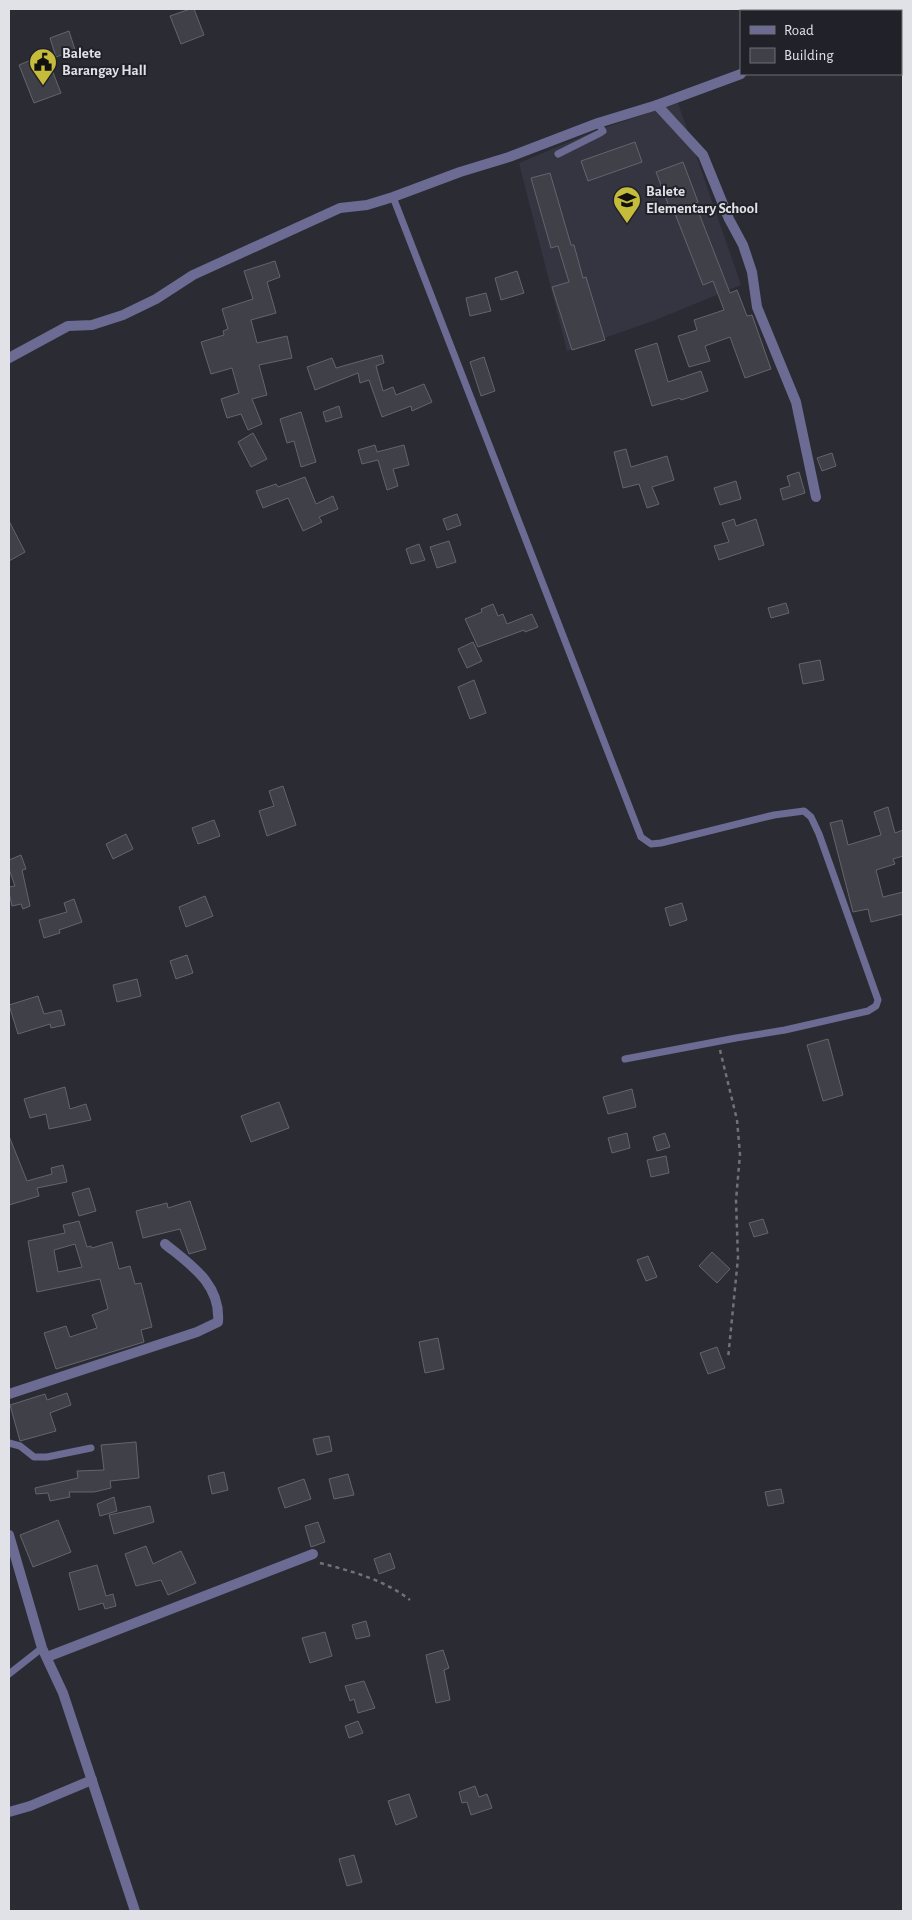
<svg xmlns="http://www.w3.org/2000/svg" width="912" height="1920" viewBox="0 0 912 1920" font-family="'Alegreya Sans',sans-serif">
  <rect width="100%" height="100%" fill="#2b2b33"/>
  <path fill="#353542" d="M 678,103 L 741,285 L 653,321 L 567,351 L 519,163 L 595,131 Z"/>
  <g fill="#404049" stroke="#64646e" fill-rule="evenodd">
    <path d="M 190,9 L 194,9 L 204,35 L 181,44 L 170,16 Z"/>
    <path d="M 69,31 L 75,50 L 56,57 L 50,38 Z"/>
    <path d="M 31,60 L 37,75 L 52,70 L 61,93 L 34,103 L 19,65 Z"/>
    <path d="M 635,142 L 642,162 L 588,181 L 581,161 Z"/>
    <path d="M 683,162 L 698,202 L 695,203 L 730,293 L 737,290 L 747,316 L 752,315 L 771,369 L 745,378 L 730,337 L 705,346 L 710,361 L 689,367 L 678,336 L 697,330 L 694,320 L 724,310 L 713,281 L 703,285 L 674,211 L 671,212 L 656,172 Z"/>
    <path d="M 550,173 L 571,245 L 574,245 L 583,278 L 586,277 L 605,340 L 572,350 L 552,287 L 569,282 L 558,246 L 551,248 L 531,178 Z"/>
    <path d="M 275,261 L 280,277 L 267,282 L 276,313 L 251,320 L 257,343 L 287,336 L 292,358 L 259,365 L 267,395 L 252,399 L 262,424 L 248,430 L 241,414 L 227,418 L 221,399 L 239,393 L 232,368 L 211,374 L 201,342 L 224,335 L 223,331 L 228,329 L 222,309 L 253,299 L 244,271 Z"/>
    <path d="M 517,271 L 524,293 L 501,300 L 495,278 Z"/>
    <path d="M 486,293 L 491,311 L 470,316 L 466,298 Z"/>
    <path d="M 657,343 L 668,382 L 701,371 L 708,391 L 681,400 L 680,398 L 652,406 L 635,350 Z"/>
    <path d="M 382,355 L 384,363 L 376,366 L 383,391 L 393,387 L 396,395 L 424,384 L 432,402 L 412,411 L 411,406 L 382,417 L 369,380 L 360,383 L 358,373 L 315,390 L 307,367 L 332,358 L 336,368 Z"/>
    <path d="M 484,357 L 495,391 L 481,396 L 470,362 Z"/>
    <path d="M 339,406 L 342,417 L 326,422 L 323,412 Z"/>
    <path d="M 301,412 L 316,462 L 301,467 L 294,441 L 287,443 L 280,419 Z"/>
    <path d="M 253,433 L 267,459 L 251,467 L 238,442 Z"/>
    <path d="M 375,445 L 377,452 L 404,445 L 409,465 L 393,469 L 398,486 L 387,490 L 378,460 L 362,464 L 358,450 Z"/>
    <path d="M 626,449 L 631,467 L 667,456 L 674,480 L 652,487 L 659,504 L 647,508 L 639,484 L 623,488 L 614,452 Z"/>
    <path d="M 832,453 L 836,466 L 822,471 L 817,458 Z"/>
    <path d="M 799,472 L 805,493 L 783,500 L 780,489 L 790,486 L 787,476 Z"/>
    <path d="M 305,477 L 316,504 L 333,496 L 338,509 L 319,517 L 322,522 L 303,531 L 288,498 L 263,508 L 256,491 L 276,484 L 278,487 Z"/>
    <path d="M 736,481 L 741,499 L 720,505 L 714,488 Z"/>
    <path d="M 457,514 L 461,525 L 447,530 L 443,519 Z"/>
    <path d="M 734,519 L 736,526 L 756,519 L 764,545 L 719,560 L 714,546 L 729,542 L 722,523 Z"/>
    <path d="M 9,521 L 25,552 L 9,561 Z"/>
    <path d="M 449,541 L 456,562 L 437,568 L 430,547 Z"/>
    <path d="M 419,544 L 425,560 L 411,564 L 406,549 Z"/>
    <path d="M 786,603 L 789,613 L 771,618 L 768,608 Z"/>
    <path d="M 493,604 L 498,616 L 503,614 L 507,624 L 532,614 L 538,627 L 525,632 L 524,630 L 478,647 L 465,619 L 482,612 L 481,609 Z"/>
    <path d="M 473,642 L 482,661 L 467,668 L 458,649 Z"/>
    <path d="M 820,660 L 824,680 L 803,684 L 799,664 Z"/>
    <path d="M 474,680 L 486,713 L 470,719 L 458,687 Z"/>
    <path d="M 283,786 L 296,825 L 267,836 L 259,811 L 274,806 L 269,791 Z"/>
    <path d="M 888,807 L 895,833 L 903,830 L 903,856 L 893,859 L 895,864 L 876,870 L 883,897 L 903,892 L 903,914 L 871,922 L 868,909 L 853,912 L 830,823 L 842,820 L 848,845 L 881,835 L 874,812 Z"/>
    <path d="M 214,820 L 220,836 L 198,844 L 192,828 Z"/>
    <path d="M 126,834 L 133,849 L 113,859 L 106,844 Z"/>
    <path d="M 21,855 L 26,869 L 22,870 L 30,906 L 23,909 L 21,904 L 12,906 L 9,892 L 9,887 L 15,886 L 9,869 L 9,860 Z"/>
    <path d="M 205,896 L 213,916 L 186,927 L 179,907 Z"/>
    <path d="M 74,899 L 82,922 L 59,930 L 60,933 L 44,938 L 39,920 L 67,912 L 64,903 Z"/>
    <path d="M 682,903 L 687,920 L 670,926 L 665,908 Z"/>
    <path d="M 187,955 L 193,973 L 176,979 L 170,961 Z"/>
    <path d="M 137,979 L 141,996 L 117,1002 L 113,985 Z"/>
    <path d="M 38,996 L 44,1014 L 61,1010 L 65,1025 L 51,1028 L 50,1024 L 18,1034 L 9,1005 Z"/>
    <path d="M 828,1039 L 843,1095 L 823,1101 L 807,1045 Z"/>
    <path d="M 65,1087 L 70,1109 L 86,1104 L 91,1120 L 49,1129 L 46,1114 L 30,1118 L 24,1099 Z"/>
    <path d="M 632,1089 L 636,1107 L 608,1114 L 603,1097 Z"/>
    <path d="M 279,1102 L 289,1128 L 251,1142 L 241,1116 Z"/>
    <path d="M 627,1133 L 630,1148 L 612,1153 L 608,1138 Z"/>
    <path d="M 665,1133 L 670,1147 L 657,1151 L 653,1137 Z"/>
    <path d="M 9,1136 L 27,1181 L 52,1174 L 51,1168 L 63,1165 L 67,1182 L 37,1188 L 39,1196 L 9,1205 Z"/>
    <path d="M 666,1156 L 669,1173 L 651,1177 L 647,1160 Z"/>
    <path d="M 89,1188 L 96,1211 L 79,1216 L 72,1193 Z"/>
    <path d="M 190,1201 L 206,1249 L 189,1254 L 180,1229 L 143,1238 L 136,1211 L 167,1203 L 168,1208 Z"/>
    <path d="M 763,1219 L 768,1233 L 754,1237 L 749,1223 Z"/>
    <path d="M 79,1221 L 87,1247 L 91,1246 L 92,1248 L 112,1242 L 119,1269 L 130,1266 L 135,1284 L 141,1283 L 152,1327 L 141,1330 L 144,1342 L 56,1369 L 44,1333 L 66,1326 L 70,1337 L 97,1328 L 92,1315 L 108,1309 L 100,1279 L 37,1292 L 28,1241 L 65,1233 L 63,1225 ZM 75,1244 L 82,1267 L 58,1272 L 54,1250 Z"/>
    <path d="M 712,1252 L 730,1269 L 717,1283 L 699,1266 Z"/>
    <path d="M 648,1256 L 657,1277 L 646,1281 L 637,1260 Z"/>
    <path d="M 438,1338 L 444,1369 L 425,1373 L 419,1342 Z"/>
    <path d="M 717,1347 L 725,1368 L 708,1374 L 700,1353 Z"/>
    <path d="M 67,1393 L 71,1405 L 50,1413 L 56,1431 L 20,1441 L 10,1405 L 45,1394 L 47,1400 Z"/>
    <path d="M 329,1436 L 332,1451 L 317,1455 L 313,1439 Z"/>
    <path d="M 136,1442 L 139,1478 L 110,1481 L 111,1488 L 94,1492 L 69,1492 L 70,1497 L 50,1501 L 48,1493 L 36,1494 L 35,1488 L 78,1478 L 77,1471 L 104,1470 L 101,1445 Z"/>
    <path d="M 224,1472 L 228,1490 L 212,1494 L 208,1476 Z"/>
    <path d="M 348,1474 L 354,1495 L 334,1499 L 329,1479 Z"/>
    <path d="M 304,1479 L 311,1499 L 285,1508 L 278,1488 Z"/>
    <path d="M 781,1489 L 784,1503 L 768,1506 L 765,1492 Z"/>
    <path d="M 114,1497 L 117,1511 L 100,1516 L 97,1504 Z"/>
    <path d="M 150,1506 L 154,1522 L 114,1534 L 109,1515 Z"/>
    <path d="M 58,1520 L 71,1552 L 33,1567 L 20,1535 Z"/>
    <path d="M 318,1522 L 325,1542 L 311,1547 L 305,1526 Z"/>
    <path d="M 146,1546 L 153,1564 L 181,1551 L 196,1583 L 168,1595 L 161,1580 L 136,1586 L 125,1554 Z"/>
    <path d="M 390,1553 L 395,1568 L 379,1574 L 374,1559 Z"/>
    <path d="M 97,1565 L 106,1596 L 113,1594 L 116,1606 L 105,1609 L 103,1603 L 79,1610 L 69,1573 Z"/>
    <path d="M 366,1621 L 370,1636 L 356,1639 L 352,1625 Z"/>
    <path d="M 325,1632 L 332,1656 L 310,1663 L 302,1638 Z"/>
    <path d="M 443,1650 L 449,1668 L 444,1670 L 450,1700 L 436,1703 L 426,1655 Z"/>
    <path d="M 364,1681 L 375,1708 L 358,1713 L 354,1699 L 350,1701 L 345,1686 Z"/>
    <path d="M 358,1721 L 363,1733 L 349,1738 L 345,1726 Z"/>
    <path d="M 475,1786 L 479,1797 L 487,1794 L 492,1808 L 471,1815 L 467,1802 L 462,1803 L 459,1792 Z"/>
    <path d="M 409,1794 L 417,1817 L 396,1825 L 388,1801 Z"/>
    <path d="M 354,1855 L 362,1882 L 347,1886 L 339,1859 Z"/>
  </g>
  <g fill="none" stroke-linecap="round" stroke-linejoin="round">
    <g stroke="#717178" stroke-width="2.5" stroke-dasharray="4 4" stroke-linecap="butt">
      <path d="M 720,1050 L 737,1120 L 740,1154 L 736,1200 L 738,1258 L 728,1359"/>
      <path d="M 320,1563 C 351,1571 385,1580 410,1600"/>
    </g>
    <g stroke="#6b6b93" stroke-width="7">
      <path d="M 558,154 L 600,133 L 603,131 L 598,123"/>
      <path d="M 393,197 L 641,837 L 651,844 L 661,843 L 774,815 L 804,811 L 811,817 L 819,834 L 878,1000 L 876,1006 L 868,1011 L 785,1030 L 736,1038 L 625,1059"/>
      <path d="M 9,1443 L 20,1446 L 34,1457 L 47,1457 L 91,1448"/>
      <path d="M 9,1674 L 42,1648"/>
    </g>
    <g stroke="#6b6b93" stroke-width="10">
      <path d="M 796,9 L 797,11"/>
      <path d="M 872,9 L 872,11"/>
      <path d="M 901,23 L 903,22"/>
      <path d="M 657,105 L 703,155 L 729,219 L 743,245 L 752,272 L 757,307 L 796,402 L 816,497"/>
      <path d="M 9,358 L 68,326 L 92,325 L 123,315 L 156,299 L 193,275 L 340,208 L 367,205 L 393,197 L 460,172 L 509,157 L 598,123 L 657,105 L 741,74"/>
      <path d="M 9,1394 L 197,1332 L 218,1322 C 221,1284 191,1265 165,1244"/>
      <path d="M 9,1535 L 42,1648 L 63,1693 L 135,1911"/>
      <path d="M 47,1657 L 313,1554"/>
      <path d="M 9,1812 L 30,1806 L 92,1780"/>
    </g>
  </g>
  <defs>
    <g id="civic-pin" transform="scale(1.4375)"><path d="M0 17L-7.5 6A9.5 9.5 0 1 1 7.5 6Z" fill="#c6bc3c" stroke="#212129"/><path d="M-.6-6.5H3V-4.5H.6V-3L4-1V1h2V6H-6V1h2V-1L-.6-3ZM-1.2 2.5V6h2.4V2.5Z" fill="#111"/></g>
    <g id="school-pin" transform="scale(1.4375)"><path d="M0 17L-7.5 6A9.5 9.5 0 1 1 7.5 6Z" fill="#c6bc3c" stroke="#212129"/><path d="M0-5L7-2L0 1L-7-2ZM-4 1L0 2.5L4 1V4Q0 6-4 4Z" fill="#111"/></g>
  </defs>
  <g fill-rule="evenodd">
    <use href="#civic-pin" x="43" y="62"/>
    <use href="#school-pin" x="627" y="200"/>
  </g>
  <g text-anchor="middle" stroke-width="4" stroke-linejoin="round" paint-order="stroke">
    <g font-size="15" font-weight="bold" fill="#e1e2e7" stroke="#212129" text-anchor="start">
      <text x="62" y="58">Balete<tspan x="62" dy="17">Barangay Hall</tspan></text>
      <text x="646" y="196">Balete<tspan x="646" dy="17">Elementary School</tspan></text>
    </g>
  </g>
  <rect width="912" height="1920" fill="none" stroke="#e1e2e7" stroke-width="20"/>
  <rect x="740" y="10" width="162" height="65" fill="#212129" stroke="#6e6e75"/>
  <rect x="750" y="26" width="25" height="8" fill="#6b6b93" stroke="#6e6e75"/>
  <text x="784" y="35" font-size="15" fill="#e1e2e7">Road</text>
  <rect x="750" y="48" width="25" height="15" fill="#404049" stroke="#6e6e75"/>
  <text x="784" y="60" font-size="15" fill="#e1e2e7">Building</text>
</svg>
